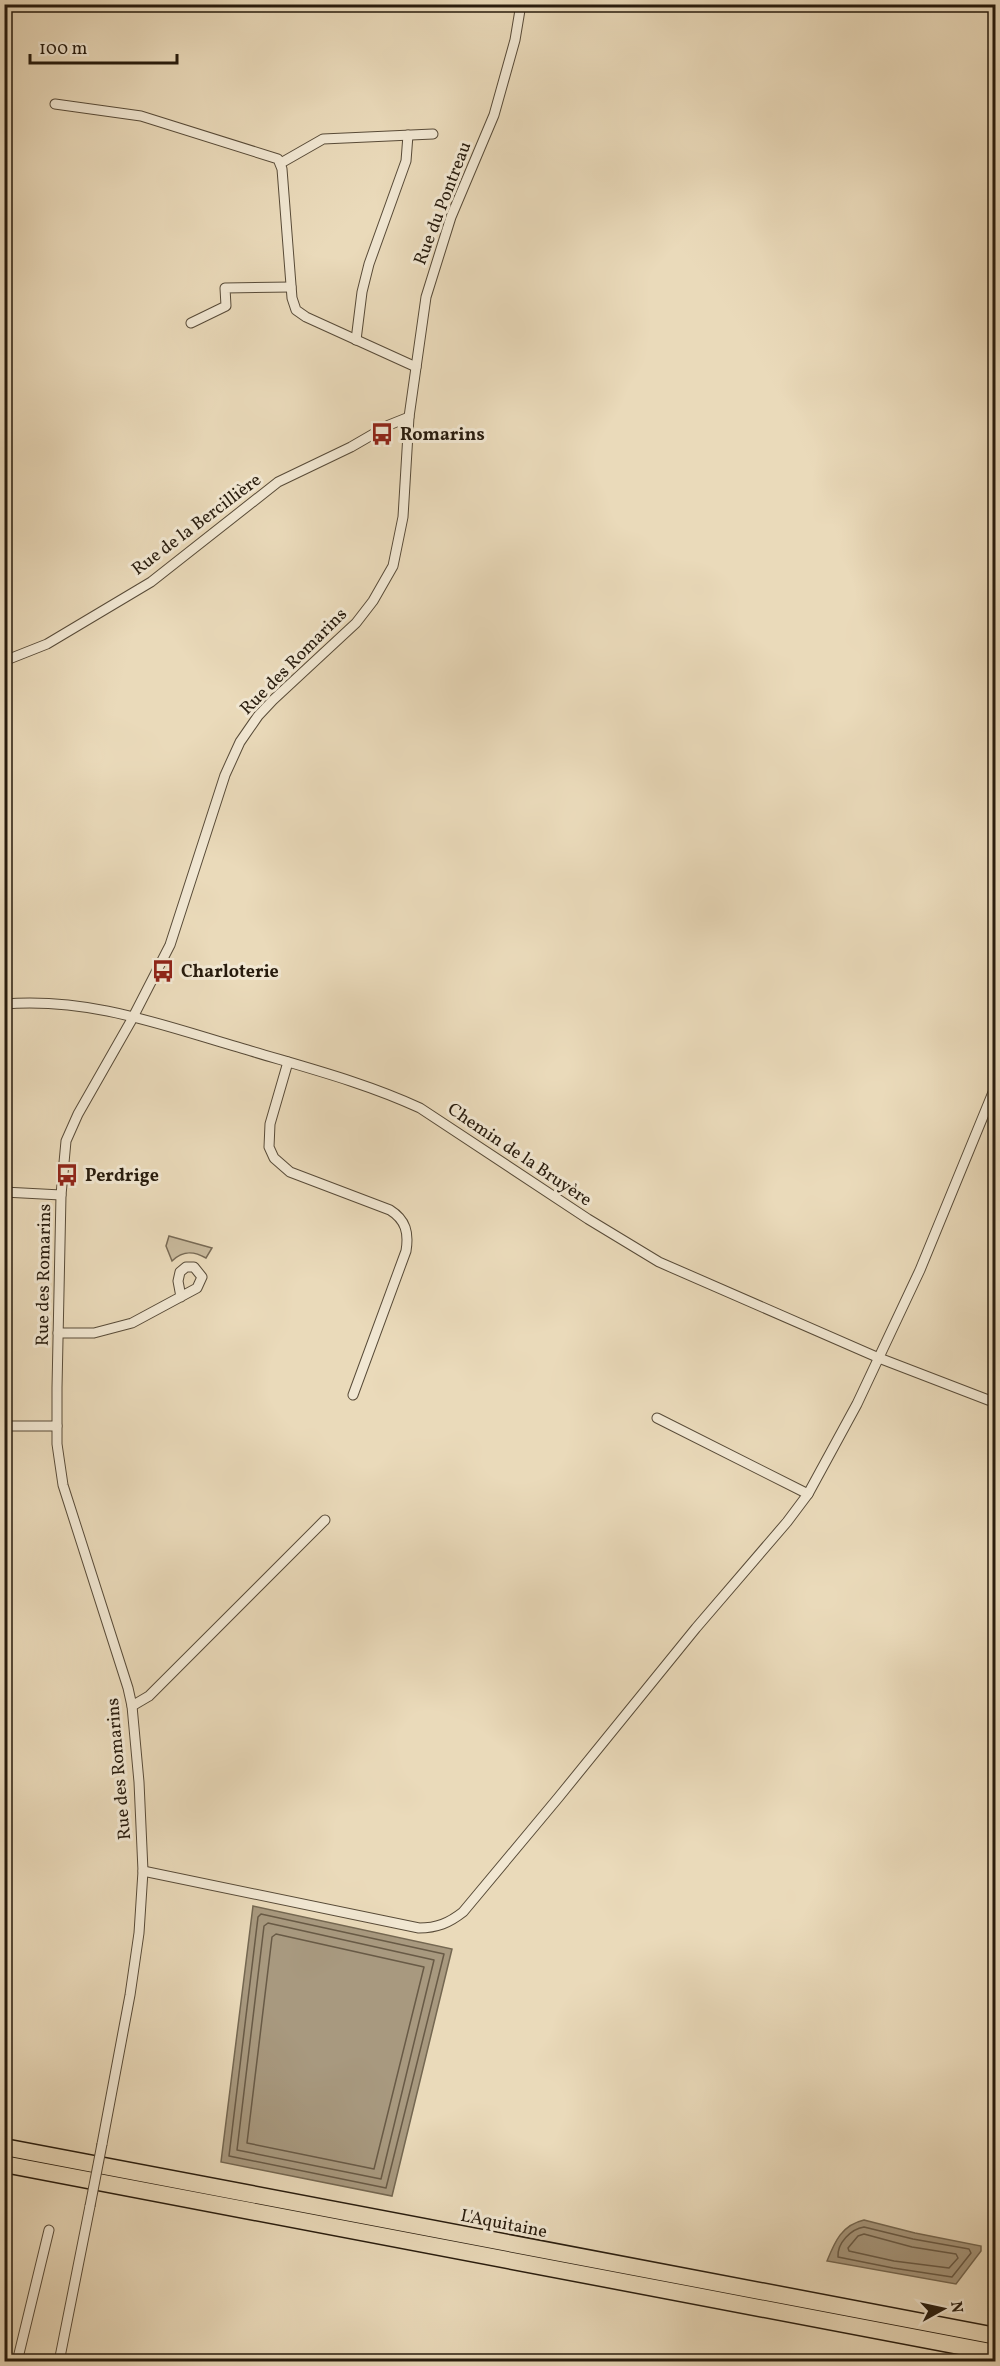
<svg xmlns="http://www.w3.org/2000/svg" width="1000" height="2366" viewBox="0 0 1000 2366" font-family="Vollkorn,serif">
  <rect width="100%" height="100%" fill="#eadaba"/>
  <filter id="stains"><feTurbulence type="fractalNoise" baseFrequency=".00333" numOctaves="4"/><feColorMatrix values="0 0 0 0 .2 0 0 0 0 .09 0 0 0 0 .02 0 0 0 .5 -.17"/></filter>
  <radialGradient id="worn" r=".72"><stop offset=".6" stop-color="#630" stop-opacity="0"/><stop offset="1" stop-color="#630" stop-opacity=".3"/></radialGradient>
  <path fill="#c9ba9d" stroke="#786a55" stroke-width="1.5" d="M 169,1236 L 212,1248 L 206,1258 C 194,1251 183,1250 172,1261 L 166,1246 Z"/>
  <g fill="#a8997f" stroke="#746751" stroke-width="1.5">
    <path d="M 253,1906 L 452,1949 L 392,2196 L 221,2162 Z"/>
    <path d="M 864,2220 L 915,2233 L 981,2246 L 981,2251 L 956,2284 L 827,2261 C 835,2241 842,2225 864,2220 Z"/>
  </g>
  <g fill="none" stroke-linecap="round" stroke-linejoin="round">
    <g stroke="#685a46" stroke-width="1.5">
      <path d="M 261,1914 L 444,1954 L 386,2188 L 229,2156 L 258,1917 Z"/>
      <path d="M 268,1923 L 434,1960 L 381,2179 L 237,2150 L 264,1926 Z"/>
      <path d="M 276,1934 L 424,1967 L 374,2169 L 247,2143 L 272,1937 Z"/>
      <path d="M 864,2227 L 913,2239 L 969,2249 L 971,2253 L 952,2277 L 893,2268 L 838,2257 C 837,2243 851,2229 864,2227 Z"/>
      <path d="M 864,2234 L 912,2247 L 956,2254 L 958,2258 L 949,2268 L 894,2261 L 849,2251 L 848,2248 L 858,2236 Z"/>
    </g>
    <g stroke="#584b38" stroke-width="11">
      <g id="minor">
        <path d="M 55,104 L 141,116 L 278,159 L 282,169 L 292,298 L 296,310 L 306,317 L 416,367"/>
        <path d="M 281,163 L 323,139 L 433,134"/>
        <path d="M 191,323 L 226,306 L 225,288 L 291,287"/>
        <path d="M 356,340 L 362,292 L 369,264 L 406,161 L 408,135"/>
        <path d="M 4,661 L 47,644 L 151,582 L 278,482 L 351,447 L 389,425 L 409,417"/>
        <path d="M 4,1004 C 93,997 167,1027 251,1051 C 308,1068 366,1083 420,1108 L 588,1219 L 659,1262 L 879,1358 L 996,1403"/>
        <path d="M 288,1062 L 270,1124 L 269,1147 L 274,1158 L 290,1172 L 390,1210 C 406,1220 409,1233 406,1251 L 353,1395"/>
        <path d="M 4,1192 L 61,1195"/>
        <path d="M 58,1333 L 94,1333 L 132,1323 L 197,1288 L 202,1277 L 194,1267 L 186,1267 L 180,1272 L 178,1281 L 181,1297"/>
        <path d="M 657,1418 L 808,1494"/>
        <path d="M 4,1426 L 57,1426"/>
        <path d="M 132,1706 L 149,1696 L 325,1520"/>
        <path d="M 143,1871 L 419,1928 C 437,1928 449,1923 463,1912 L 558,1798 L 696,1628 L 787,1522 L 808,1494 L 857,1404 L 920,1270 L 996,1085"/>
        <path d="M 102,2144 L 130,1995 L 139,1933 L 143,1871 L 139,1782 L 132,1706 L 128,1688 L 63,1485 L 57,1444 L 57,1388 L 61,1195 L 66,1141 L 78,1114 L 131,1021 L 170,945 L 225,775 L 240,742 L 258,716 L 273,700 L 356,623 L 373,601 L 393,566 L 403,517 L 409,417 L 426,297 L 451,217 L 494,115 L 515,40 L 521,4"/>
        <path d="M 17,2362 L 49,2230"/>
        <path d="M 59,2362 L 90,2206"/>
      </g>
    </g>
    <g stroke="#271b0d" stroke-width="19">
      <g id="motorway">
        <path d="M 4,2147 L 996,2336"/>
        <path d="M 4,2164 L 996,2353"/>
      </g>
    </g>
    <use href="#minor" stroke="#f1e7d2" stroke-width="9"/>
    <use href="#motorway" stroke="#eadaba" stroke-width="16"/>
    <g stroke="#584b38" stroke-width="11" stroke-linecap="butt">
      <path id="minor-bridge" d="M 90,2206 L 102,2144"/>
    </g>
    <use href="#minor-bridge" stroke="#f1e7d2" stroke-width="9"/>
  </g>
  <defs>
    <g id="bus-bare" transform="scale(1.8)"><path d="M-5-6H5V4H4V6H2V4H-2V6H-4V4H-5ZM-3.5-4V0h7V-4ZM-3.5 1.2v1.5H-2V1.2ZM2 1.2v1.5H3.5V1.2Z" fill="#8f2418" stroke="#f1e7d2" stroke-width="2.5" paint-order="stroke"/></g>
  </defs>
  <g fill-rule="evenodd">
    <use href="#bus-bare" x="382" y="434"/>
    <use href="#bus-bare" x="163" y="971"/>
    <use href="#bus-bare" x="67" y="1175"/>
  </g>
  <g text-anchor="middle" stroke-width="6" stroke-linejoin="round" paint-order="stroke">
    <g font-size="18" fill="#271b0d" stroke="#f1e7d2">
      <text transform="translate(442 203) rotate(-69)" y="6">Rue du Pontreau</text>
      <text transform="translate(196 524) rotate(-37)" y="6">Rue de la Bercillière</text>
      <text transform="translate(293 661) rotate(-45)" y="6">Rue des Romarins</text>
      <text transform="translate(520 1154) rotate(34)" y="6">Chemin de la Bruyère</text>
      <text transform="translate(43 1275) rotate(-89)" y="6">Rue des Romarins</text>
      <text transform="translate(118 1769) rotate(-95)" y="6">Rue des Romarins</text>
      <text transform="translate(504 2223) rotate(11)" y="6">L'Aquitaine</text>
    </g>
    <g font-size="18" font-weight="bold" fill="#271b0d" stroke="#f1e7d2" text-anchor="start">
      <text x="400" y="440">Romarins</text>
      <text x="181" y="977">Charloterie</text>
      <text x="85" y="1181">Perdrige</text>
    </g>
  </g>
  <rect width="1000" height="2366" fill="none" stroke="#eadaba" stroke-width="24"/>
  <rect x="6" y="6" width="988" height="2354" fill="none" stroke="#271b0d" stroke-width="3"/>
  <rect x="12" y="12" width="976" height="2342" fill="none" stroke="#271b0d" stroke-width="1.5"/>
  <g transform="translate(943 2309) rotate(82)" stroke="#f1e7d2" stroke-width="4.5" paint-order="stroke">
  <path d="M0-4.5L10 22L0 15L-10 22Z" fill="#271b0d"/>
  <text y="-9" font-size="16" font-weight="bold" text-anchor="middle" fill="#271b0d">N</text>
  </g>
  <path d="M30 54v9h147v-9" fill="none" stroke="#271b0d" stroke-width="3"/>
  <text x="39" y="54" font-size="18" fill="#271b0d" stroke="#f1e7d2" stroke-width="4.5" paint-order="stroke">100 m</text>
  <rect width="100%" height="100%" filter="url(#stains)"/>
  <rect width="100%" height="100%" fill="url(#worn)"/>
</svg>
